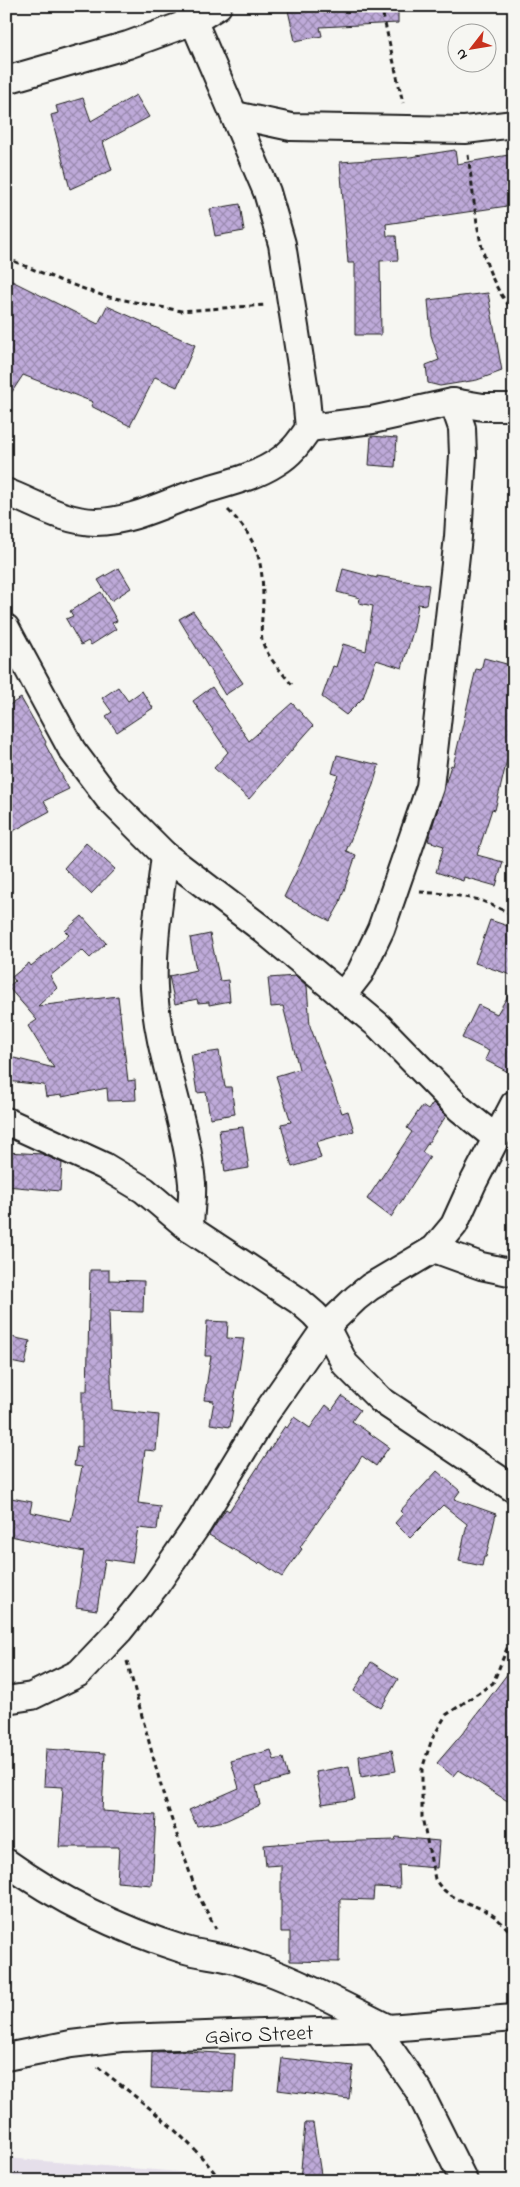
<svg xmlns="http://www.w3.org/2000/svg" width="520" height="2187" viewBox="0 0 520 2187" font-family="'Indie Flower',sans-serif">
  <defs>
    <pattern id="building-cross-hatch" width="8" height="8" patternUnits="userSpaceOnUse" patternTransform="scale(1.25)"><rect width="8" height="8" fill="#beaad9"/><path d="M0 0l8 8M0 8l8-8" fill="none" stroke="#9a8aaf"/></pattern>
  </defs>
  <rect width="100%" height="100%" fill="#f6f6f2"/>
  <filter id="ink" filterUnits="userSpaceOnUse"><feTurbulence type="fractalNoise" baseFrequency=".02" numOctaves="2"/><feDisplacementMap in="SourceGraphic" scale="10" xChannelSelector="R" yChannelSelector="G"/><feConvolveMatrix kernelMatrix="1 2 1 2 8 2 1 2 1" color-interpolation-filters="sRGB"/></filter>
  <g filter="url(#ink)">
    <path fill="#e5dfea" d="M 6,2158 L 265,2179 L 265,2181 L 6,2181 Z"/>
    <g fill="url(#building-cross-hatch)" stroke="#1c1c1c">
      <path d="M 287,6 L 398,6 L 398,23 L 320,27 L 322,36 L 295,41 Z"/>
      <path d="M 136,95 L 149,117 L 103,142 L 112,170 L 70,189 L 51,115 L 58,113 L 56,106 L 83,98 L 91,121 Z"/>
      <path d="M 455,150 L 457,164 L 514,154 L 514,205 L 386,224 L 387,236 L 396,236 L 398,260 L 380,261 L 381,335 L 355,335 L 355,263 L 348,263 L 340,162 L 410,157 Z"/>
      <path d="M 240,204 L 244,231 L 215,236 L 210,209 Z"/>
      <path d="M 6,278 L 98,324 L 107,306 L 195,345 L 177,387 L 155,377 L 130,426 L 91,406 L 93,402 L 23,375 L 6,401 Z"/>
      <path d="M 488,293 L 502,371 L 477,380 L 440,386 L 428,383 L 426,365 L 439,360 L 431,335 L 428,300 Z"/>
      <path d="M 371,436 L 397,438 L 395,467 L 369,465 Z"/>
      <path d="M 119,568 L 131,588 L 111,601 L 98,580 Z"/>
      <path d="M 343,569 L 377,578 L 377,576 L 429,585 L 426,605 L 418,604 L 414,628 L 402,668 L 376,660 L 363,698 L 346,715 L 322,697 L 333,666 L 336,667 L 343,644 L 366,651 L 373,606 L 359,603 L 360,598 L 337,592 Z"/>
      <path d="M 101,592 L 117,621 L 112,623 L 116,629 L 91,645 L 88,641 L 81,645 L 66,619 L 73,616 L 70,611 Z"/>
      <path d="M 193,611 L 243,683 L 225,695 L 179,619 Z"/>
      <path d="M 484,658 L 514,666 L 514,731 L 495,810 L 492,809 L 477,855 L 503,862 L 496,886 L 464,877 L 463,881 L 436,872 L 444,846 L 428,841 L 451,765 L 453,766 L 476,669 L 481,670 Z"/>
      <path d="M 118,687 L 128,701 L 142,691 L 153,708 L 117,732 L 106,716 L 112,712 L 102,698 Z"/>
      <path d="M 212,687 L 249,741 L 292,703 L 313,726 L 249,799 L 214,768 L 228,752 L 193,701 Z"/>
      <path d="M 21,698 L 46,742 L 45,744 L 69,789 L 44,801 L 50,811 L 6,835 L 6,707 Z"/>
      <path d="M 337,755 L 379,765 L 373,785 L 346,851 L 356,855 L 339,905 L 330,921 L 284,897 L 300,864 L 338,775 L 332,773 Z"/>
      <path d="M 86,843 L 115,869 L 91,894 L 64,868 Z"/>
      <path d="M 82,916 L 106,943 L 90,958 L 82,950 L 50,976 L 57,988 L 38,1006 L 118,996 L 128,1081 L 135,1080 L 136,1100 L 108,1101 L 107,1088 L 62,1097 L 62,1095 L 46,1097 L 44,1085 L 6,1081 L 6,1056 L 54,1068 L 28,1026 L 37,1020 L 8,987 L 15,981 L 12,977 L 29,963 L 31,966 L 69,935 L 65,931 Z"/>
      <path d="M 490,920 L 514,928 L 514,976 L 475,963 Z"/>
      <path d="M 210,934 L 220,981 L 228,980 L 230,1001 L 209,1005 L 209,1002 L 198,1003 L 197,999 L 175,1004 L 169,976 L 196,970 L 190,938 Z"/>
      <path d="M 296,976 L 307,986 L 310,1026 L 342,1113 L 348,1111 L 354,1131 L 316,1142 L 321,1158 L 292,1167 L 281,1124 L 291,1122 L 276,1076 L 299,1069 L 283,1006 L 271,1007 L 268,978 Z"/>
      <path d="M 514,986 L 514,1075 L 485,1060 L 489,1051 L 462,1038 L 478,1005 L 497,1014 Z"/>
      <path d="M 219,1051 L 225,1087 L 231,1087 L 235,1114 L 210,1118 L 206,1092 L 197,1093 L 191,1055 Z"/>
      <path d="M 433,1103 L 446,1116 L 422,1152 L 430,1157 L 391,1217 L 367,1199 L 412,1132 L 407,1128 L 422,1106 L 428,1110 Z"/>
      <path d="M 243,1127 L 249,1168 L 225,1172 L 219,1130 Z"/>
      <path d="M 6,1152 L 42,1154 L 62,1163 L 60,1191 L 6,1186 Z"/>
      <path d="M 90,1270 L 109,1270 L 109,1280 L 144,1281 L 143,1312 L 109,1311 L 112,1410 L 159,1415 L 156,1451 L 145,1450 L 138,1503 L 160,1506 L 157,1530 L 138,1528 L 132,1563 L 105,1559 L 97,1610 L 76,1607 L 84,1552 L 6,1535 L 6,1519 L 11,1498 L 32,1502 L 30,1512 L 71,1521 L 82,1467 L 74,1466 L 77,1446 L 82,1447 L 82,1391 L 87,1391 Z"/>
      <path d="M 207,1321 L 228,1322 L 227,1338 L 244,1339 L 230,1427 L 210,1424 L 214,1401 L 204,1400 L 211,1356 L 205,1356 Z"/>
      <path d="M 6,1336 L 30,1341 L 25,1365 L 6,1361 Z"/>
      <path d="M 342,1396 L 360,1410 L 352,1421 L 389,1447 L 376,1466 L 362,1456 L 340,1491 L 339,1491 L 300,1547 L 302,1549 L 282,1577 L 260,1562 L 258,1564 L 209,1535 L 226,1509 L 229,1511 L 285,1426 L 287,1428 L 294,1417 L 310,1428 L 326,1405 L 332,1410 Z"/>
      <path d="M 437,1471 L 460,1491 L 454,1499 L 496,1514 L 486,1557 L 484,1557 L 482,1566 L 459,1561 L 467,1524 L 443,1505 L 410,1538 L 395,1523 L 403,1514 L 400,1511 Z"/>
      <path d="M 371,1662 L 398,1679 L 381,1708 L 354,1691 Z"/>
      <path d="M 514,1665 L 514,1805 L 458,1770 L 453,1776 L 437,1763 L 462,1734 Z"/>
      <path d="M 46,1749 L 105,1753 L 102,1811 L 156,1815 L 152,1885 L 117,1882 L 119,1847 L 59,1847 L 63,1787 L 44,1786 Z"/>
      <path d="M 271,1750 L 274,1760 L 283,1758 L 288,1777 L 256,1786 L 260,1805 L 225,1821 L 197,1826 L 189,1810 L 239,1788 L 231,1761 Z"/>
      <path d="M 392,1750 L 396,1771 L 361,1777 L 359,1756 Z"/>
      <path d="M 349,1766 L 355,1799 L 322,1804 L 316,1772 Z"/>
      <path d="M 396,1837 L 439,1841 L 437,1868 L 399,1865 L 400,1888 L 374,1887 L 373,1900 L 340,1899 L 339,1962 L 290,1961 L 290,1932 L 281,1932 L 281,1865 L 266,1866 L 264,1845 L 328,1840 L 328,1842 L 395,1840 Z"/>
      <path d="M 185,2051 L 235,2054 L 233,2092 L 151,2088 L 152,2052 Z"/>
      <path d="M 282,2058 L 353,2066 L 349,2099 L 278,2090 Z"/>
      <path d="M 305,2123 L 313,2123 L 322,2181 L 300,2181 Z"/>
    </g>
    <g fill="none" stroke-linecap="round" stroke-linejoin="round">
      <g stroke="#1c1c1c" stroke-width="30">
        <g id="minor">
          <path d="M 6,80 L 128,45 L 194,21 L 218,6"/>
          <path d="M 235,115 L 291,127 L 465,130 L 514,124"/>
          <path d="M 309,428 L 372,420 L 453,402 L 483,407 L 514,407"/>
          <path d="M 6,492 C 35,503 64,522 96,522 C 130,522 166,503 198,492 C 223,484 253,478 276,463 C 291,454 299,443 309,428 L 306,397 L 282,244 L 267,192 L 187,6"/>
          <path d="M 6,628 L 72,750 L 108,798 L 165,855 L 261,928 L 379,1026 L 460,1109 L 496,1138"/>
          <path d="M 165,855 C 160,899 152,943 154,988 C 157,1054 186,1117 192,1183 C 193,1198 190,1214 190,1229"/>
          <path d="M 343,995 L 360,973 L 381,929 L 430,787 L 458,537 L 463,455 L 462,428 L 453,402"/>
          <path d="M 6,1121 L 104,1166 L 144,1190 L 190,1229 L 299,1301 L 314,1314 L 326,1327 L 345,1364 L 381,1400 L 514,1489"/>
          <path d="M 434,1249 L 481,1266 L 514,1273"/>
          <path d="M 6,1700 L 32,1696 L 79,1673 L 119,1631 L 156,1585 L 199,1523 L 264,1416 L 326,1327 L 356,1298 L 370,1287 L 434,1249 L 454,1225 L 473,1183 L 514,1104"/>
          <path d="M 6,1862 C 59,1900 119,1929 182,1949 C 198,1954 214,1955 230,1959 C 243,1962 257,1968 270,1972 C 310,1987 348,2008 386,2027"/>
          <path d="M 376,2029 L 419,2091 L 464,2181"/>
          <path d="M 6,2057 L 71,2044 L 121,2038 L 376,2029 L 514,2018"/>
        </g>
      </g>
      <g stroke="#1c1c1c" stroke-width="3" stroke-dasharray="5 4" stroke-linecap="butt">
        <path d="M 381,6 L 403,103"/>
        <path d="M 468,155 C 476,207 476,271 514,311"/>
        <path d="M 6,258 L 59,280 L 104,296 L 181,311 L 266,305"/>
        <path d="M 228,510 C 257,539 263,560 263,601 C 263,614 260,627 262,640 C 266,656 282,672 292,685"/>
        <path d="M 420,892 L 448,894 L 480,900 L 514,915"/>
        <path d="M 514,1631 L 493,1683 L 446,1715 L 432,1739 L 422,1769 L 422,1817 L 435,1879 C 446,1899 469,1902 488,1912 C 498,1918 506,1927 514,1936"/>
        <path d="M 127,1661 L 164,1797 L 196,1891 L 216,1929"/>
        <path d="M 98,2067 C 141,2101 188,2136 221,2181"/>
      </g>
      <use href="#minor" stroke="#f6f6f2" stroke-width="26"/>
    </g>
  </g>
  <g text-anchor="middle" stroke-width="4" stroke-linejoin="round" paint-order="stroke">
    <g font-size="22" fill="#1c1c1c" stroke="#f6f6f2">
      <text transform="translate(259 2033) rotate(-2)" y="8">Gairo Street</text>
    </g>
  </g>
  <rect width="520" height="2187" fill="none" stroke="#f6f6f2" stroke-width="25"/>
  <rect x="12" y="12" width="495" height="2162" fill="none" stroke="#1c1c1c" stroke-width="2" filter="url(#ink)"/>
  <g transform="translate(472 48) rotate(239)"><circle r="24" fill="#f6f6f2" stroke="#9f9f9c"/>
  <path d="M0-4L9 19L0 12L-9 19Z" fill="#c8321e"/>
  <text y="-8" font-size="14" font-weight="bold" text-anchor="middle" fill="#1c1c1c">N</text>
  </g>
</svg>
